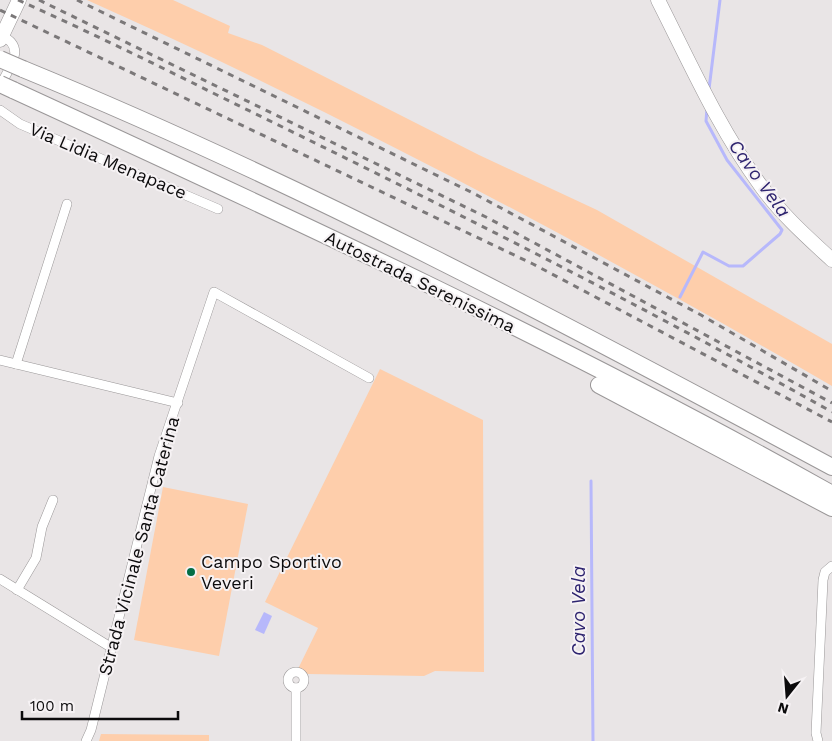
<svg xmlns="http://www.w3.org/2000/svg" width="832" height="741" viewBox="0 0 832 741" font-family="'Work Sans',sans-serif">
  <rect width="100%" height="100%" fill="#e9e5e6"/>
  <g fill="#feceab">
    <path d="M 87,0 L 173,0 L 230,26 L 228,33 L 262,45 L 479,155 L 597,210 L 832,344 L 832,386 C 646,278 456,176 263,82 C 205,53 146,27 87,0 Z"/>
    <path d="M 380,369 L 483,420 L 484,672 L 435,671 L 424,676 L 308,674 L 298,669 L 318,628 L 265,602 Z"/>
    <path d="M 163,487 L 248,504 L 219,656 L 134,640 Z"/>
    <path d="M 101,734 L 209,735 L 209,741 L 99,741 Z"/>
  </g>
  <path fill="#b7b8fb" d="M 264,612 L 272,616 L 264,634 L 255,630 Z"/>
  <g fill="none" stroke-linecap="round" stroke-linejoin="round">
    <g stroke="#b7b8fb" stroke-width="3">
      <path d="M 709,89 L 720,0"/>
      <path d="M 680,297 L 703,252 L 729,266 L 743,266 L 780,234 L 782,230 L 727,160 L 706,121 L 707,108"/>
      <path d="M 591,481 L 593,741"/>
    </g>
    <g stroke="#9a9798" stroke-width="10">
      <g id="street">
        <path d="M 0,86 C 9,68 27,47 2,36"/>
        <path d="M 0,110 L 20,124 L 218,209"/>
        <path d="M 0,360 L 178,403"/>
        <path d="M 16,364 L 67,204"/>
        <path d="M 0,579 L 112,648"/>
        <path d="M 17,590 L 36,558 L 42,527 L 53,500"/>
        <circle cx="296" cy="680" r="8"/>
        <path d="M 86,741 L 91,730 L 159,456 L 214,292 L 369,378"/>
        <path d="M 296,741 L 296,688"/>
        <path d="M 818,741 L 816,733 L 823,580 L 825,572 L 832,566"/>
      </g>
    </g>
    <g stroke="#9a9798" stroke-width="15">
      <g id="primary">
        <path d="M 658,0 C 690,63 719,129 761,186 C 781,214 807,237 832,260"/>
        <path d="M 0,40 L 19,0"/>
      </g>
    </g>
    <g stroke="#9a9798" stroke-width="18">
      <g id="highway">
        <path d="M 23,69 C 301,183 568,325 832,467"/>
        <path d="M 13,90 C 289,217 567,345 832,494"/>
        <path d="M 599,385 L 832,508"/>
      </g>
    </g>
    <use href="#street" stroke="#fff" stroke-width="9"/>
    <use href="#primary" stroke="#fff" stroke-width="14"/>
    <use href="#highway" stroke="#fff" stroke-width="16"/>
    <g stroke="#7b7879" stroke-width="3" stroke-dasharray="6 6" stroke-linecap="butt">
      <path d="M 18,0 C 85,30 151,62 217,95 C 424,196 631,299 832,412"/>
      <path d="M 39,0 L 488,218 L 832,403"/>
      <path d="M 77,0 L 473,193 L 701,315 L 832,391"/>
      <path d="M 0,10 L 533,264 L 832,422"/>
    </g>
    <g stroke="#9a9798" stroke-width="18" stroke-linecap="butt">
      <g id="highway-bridge">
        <path d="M 0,59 L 23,69"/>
        <path d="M 0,84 L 13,90"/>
      </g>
    </g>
    <use href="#highway-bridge" stroke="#fff" stroke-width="16"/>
  </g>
  <circle fill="#036e45" stroke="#f6f2f4" stroke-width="2" cx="191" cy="572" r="5"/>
  <g text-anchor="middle" stroke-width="4" stroke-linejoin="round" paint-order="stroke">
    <g font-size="18" fill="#0c0b0c" stroke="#f6f2f4">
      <text transform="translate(108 161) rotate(23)" y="6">Via Lidia Menapace</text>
      <text transform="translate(420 282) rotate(26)" y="6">Autostrada Serenissima</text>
      <text transform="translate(139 546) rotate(-75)" y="6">Strada Vicinale Santa Caterina</text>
    </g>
    <g font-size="18" fill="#0c0b0c" stroke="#f6f2f4" text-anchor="start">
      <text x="201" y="568">Campo Sportivo<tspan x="201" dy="21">Veveri</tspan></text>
    </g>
    <g font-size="19" font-style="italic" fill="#2f2570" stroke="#f6f2f4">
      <text transform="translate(760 178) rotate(54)" y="7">Cavo Vela</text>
      <text transform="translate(578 611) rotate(-90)" y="7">Cavo Vela</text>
    </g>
  </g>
  <g transform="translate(787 696) rotate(197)" stroke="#f6f2f4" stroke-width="4" paint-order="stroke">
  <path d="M0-4L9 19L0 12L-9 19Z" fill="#0c0b0c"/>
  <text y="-8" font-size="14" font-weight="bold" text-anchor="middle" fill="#0c0b0c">N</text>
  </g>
  <path d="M22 711v8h156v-8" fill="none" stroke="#0c0b0c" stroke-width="2.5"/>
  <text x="30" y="711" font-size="15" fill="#0c0b0c" stroke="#f6f2f4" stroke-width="4" paint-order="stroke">100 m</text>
</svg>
